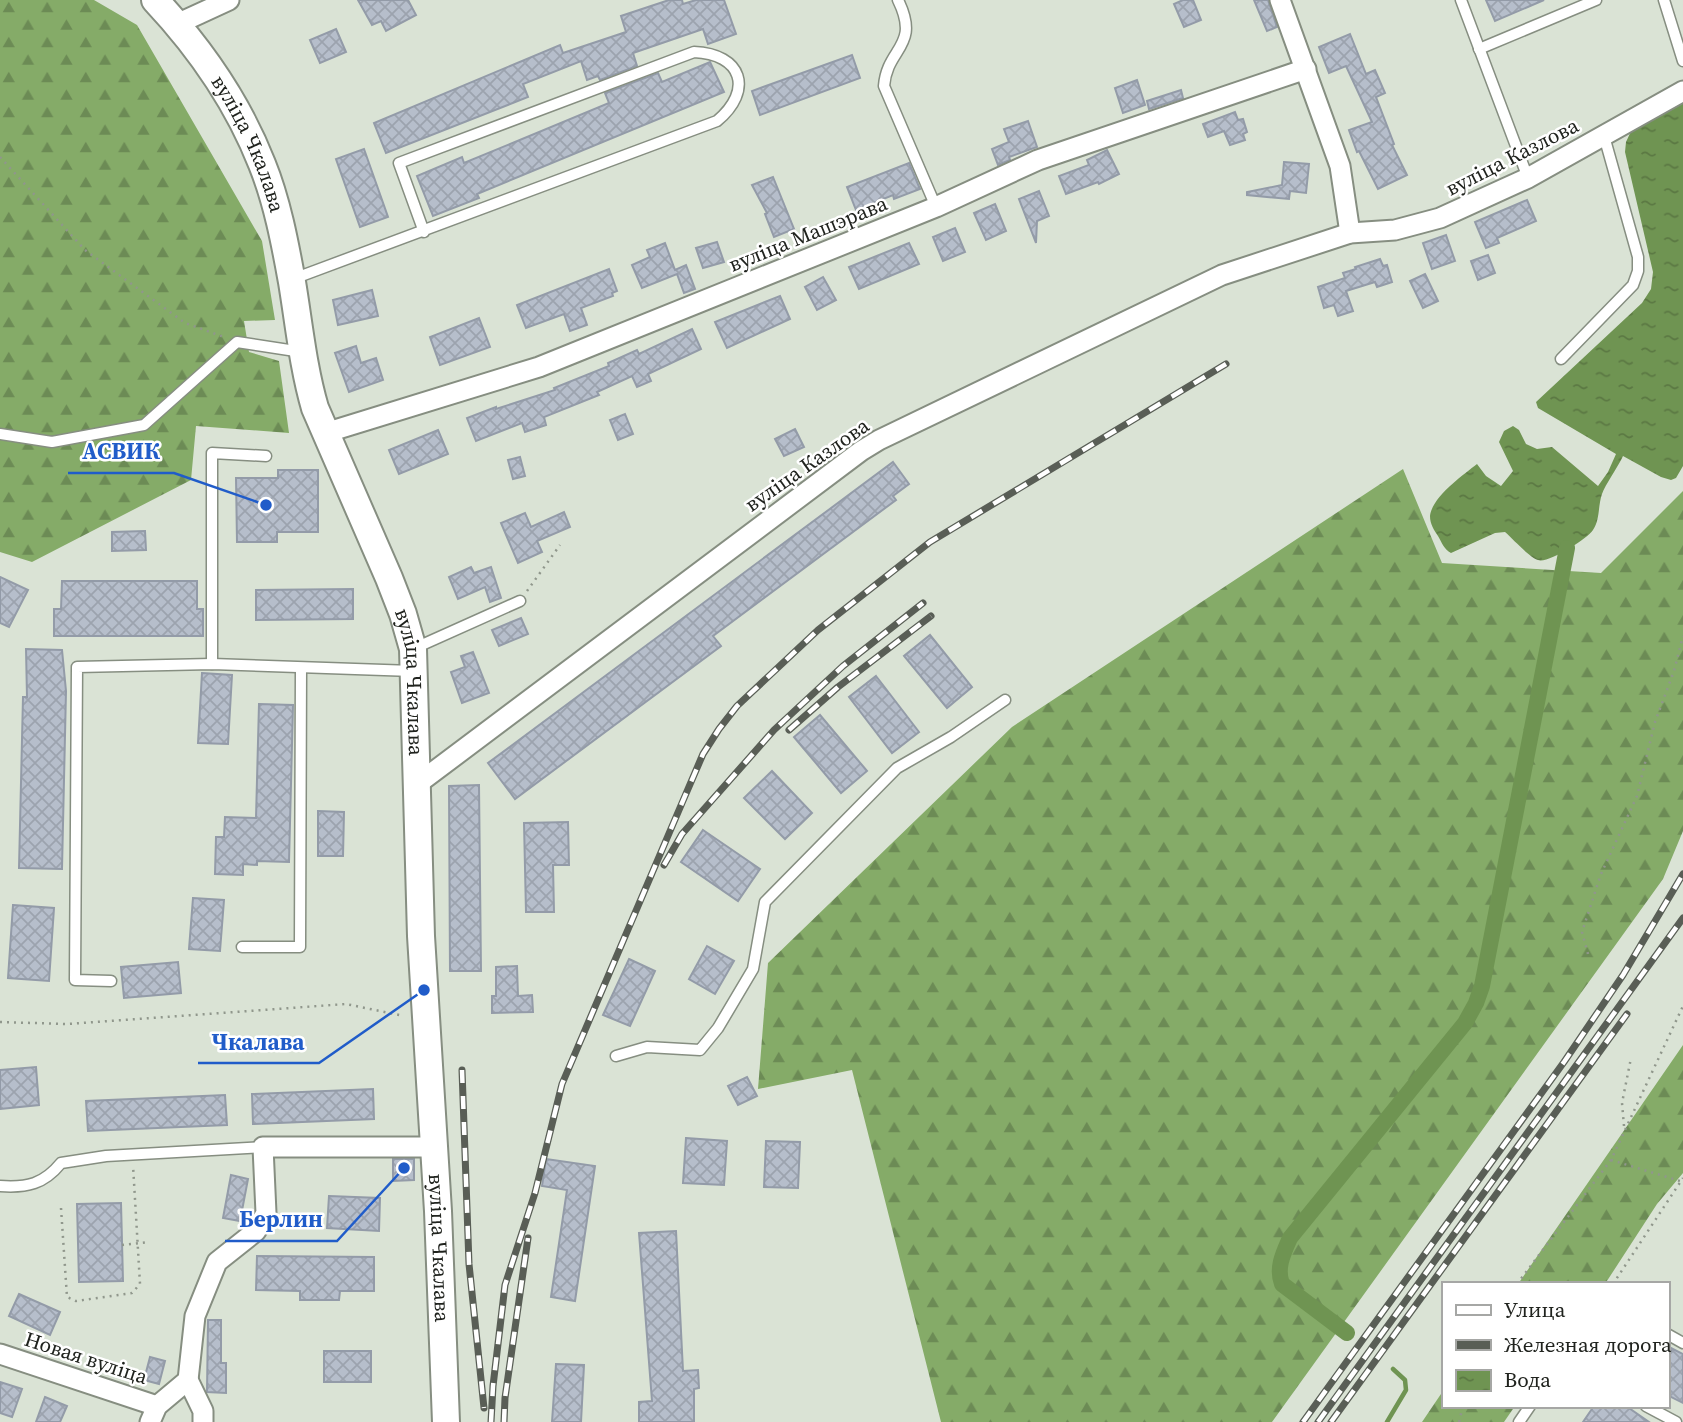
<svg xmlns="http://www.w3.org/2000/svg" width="1683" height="1422" viewBox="0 0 1683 1422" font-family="'Source Serif 4',serif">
  <defs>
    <pattern id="forest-firs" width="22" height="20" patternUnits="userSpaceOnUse" patternTransform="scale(1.75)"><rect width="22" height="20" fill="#85ab68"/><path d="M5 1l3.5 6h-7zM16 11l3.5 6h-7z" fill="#6c8b55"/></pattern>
    <pattern id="water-ripples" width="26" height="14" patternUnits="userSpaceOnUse" patternTransform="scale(1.75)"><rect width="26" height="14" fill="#6f9452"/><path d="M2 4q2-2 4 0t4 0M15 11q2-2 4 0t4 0" fill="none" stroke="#5b7843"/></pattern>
    <pattern id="building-cross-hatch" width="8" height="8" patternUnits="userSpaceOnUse" patternTransform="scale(1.75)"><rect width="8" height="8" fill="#b6becb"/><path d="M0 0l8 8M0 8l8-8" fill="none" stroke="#9ca3ae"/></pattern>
  </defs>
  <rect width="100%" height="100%" fill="#dae3d5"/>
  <g fill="url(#forest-firs)">
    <path d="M 0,0 L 94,0 L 137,25 L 262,241 L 275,320 L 244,321 L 249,352 L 279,361 L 289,433 L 196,426 L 191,480 L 32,562 L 0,552 Z"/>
    <path d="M 1403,469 L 1442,563 L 1601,573 L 1683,491 L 1683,831 L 1663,879 L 1272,1422 L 941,1422 L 852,1070 L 758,1089 L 768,963 L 1012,727 Z"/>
    <path d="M 1683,1045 L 1683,1173 L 1657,1204 L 1605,1284 L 1518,1284 Z"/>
    <path d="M 1443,1391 L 1443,1406 L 1515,1406 L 1504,1422 L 1422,1422 Z"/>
  </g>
  <path fill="url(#water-ripples)" d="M 1683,102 L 1683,466 L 1676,478 L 1671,480 L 1661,477 L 1623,456 C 1618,467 1605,485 1602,494 C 1598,505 1600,520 1593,530 C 1587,539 1548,564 1538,560 C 1529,557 1513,539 1505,532 L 1495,533 L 1451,553 C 1444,549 1442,543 1438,536 C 1434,530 1430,524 1430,516 C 1432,497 1463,475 1477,464 L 1486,476 L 1501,486 L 1513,471 L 1499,442 L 1504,431 L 1513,426 L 1519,430 L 1526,444 L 1537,449 L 1552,447 L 1598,486 L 1608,472 L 1616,454 L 1538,408 L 1536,402 L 1642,303 L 1651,289 L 1653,272 L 1625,152 L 1626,142 L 1632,129 Z"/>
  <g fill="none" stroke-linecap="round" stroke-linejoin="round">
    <path stroke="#6f9452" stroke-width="4.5" d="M 1387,1422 L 1406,1390 L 1405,1380 L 1393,1369"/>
    <path stroke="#6f9452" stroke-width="16" d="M 1347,1333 L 1282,1284 C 1276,1268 1283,1254 1290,1238 L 1465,1023 L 1476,1003 L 1482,986 L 1567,548"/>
  </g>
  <g fill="url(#building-cross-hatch)" stroke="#939ba8" stroke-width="2">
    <path d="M 358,0 L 408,0 L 416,15 L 386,31 L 381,21 L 372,25 Z"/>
    <path d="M 669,0 L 682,0 L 683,4 L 696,0 L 724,0 L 736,34 L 708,44 L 703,29 L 633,53 L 637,66 L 600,80 L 598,76 L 587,80 L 581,61 L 523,84 L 528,97 L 386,153 L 374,123 L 560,45 L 563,53 L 626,32 L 621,16 Z"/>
    <path d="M 1183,0 L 1193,0 L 1201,20 L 1184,27 L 1174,4 Z"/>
    <path d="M 1254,0 L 1268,0 L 1277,27 L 1267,31 Z"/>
    <path d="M 1486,0 L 1544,0 L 1495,21 Z"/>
    <path d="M 336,29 L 346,52 L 320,63 L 310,40 Z"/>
    <path d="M 1350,34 L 1366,74 L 1375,70 L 1385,93 L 1376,97 L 1394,144 L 1392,145 L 1407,175 L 1378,189 L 1359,151 L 1357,152 L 1349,130 L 1372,122 L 1346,66 L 1329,73 L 1319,47 Z"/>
    <path d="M 852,55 L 860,78 L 760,115 L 752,91 Z"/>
    <path d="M 710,62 L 724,92 L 477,194 L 479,198 L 433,216 L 417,176 L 462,157 L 464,163 L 609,103 L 605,93 L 658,73 L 662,82 Z"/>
    <path d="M 1137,80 L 1145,105 L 1123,113 L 1115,88 Z"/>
    <path d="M 1181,90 L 1183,98 L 1149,109 L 1147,101 Z"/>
    <path d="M 1235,112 L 1238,120 L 1243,119 L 1247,132 L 1243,134 L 1245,140 L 1230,145 L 1224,131 L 1208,137 L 1203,124 Z"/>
    <path d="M 1028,121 L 1037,147 L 1009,157 L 1010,160 L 998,165 L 992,149 L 1009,142 L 1004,129 Z"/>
    <path d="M 364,149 L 388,217 L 360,227 L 336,159 Z"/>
    <path d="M 1107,150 L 1119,174 L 1099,184 L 1098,182 L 1066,194 L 1059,176 L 1089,165 L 1087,160 Z"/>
    <path d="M 1284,162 L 1309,164 L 1306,193 L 1290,191 L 1289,199 L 1247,195 L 1247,192 L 1282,185 Z"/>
    <path d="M 909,163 L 920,189 L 894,199 L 893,195 L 856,210 L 847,187 Z"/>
    <path d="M 773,177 L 794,229 L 774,237 L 765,214 L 767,213 L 752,185 Z"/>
    <path d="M 1039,191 L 1049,216 L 1037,221 L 1036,243 L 1019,199 Z"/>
    <path d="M 1527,200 L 1536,221 L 1497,238 L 1499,243 L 1486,248 L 1475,222 Z"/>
    <path d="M 995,204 L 1006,231 L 986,240 L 974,213 Z"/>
    <path d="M 955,228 L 965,252 L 943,261 L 933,237 Z"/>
    <path d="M 1446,235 L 1455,261 L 1432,269 L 1423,243 Z"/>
    <path d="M 717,242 L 724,262 L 703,268 L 696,248 Z"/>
    <path d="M 665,243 L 675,270 L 686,265 L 695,289 L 684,293 L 677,274 L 642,288 L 632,265 L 650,257 L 647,250 Z"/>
    <path d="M 909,243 L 919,264 L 859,289 L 849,267 Z"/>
    <path d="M 1488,255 L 1495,273 L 1478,280 L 1471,261 Z"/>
    <path d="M 1380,259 L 1383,266 L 1387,265 L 1392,282 L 1377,287 L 1375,282 L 1346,291 L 1353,311 L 1338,316 L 1334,305 L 1324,308 L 1318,287 L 1345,278 L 1343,273 L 1356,269 L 1355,267 Z"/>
    <path d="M 609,269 L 617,291 L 612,293 L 613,296 L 581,308 L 587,325 L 570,331 L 564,314 L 526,328 L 517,305 Z"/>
    <path d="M 1425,274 L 1438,301 L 1423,308 L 1410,281 Z"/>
    <path d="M 823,277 L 836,300 L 817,310 L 805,287 Z"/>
    <path d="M 372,290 L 378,316 L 338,325 L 333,300 Z"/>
    <path d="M 780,296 L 790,319 L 727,348 L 715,322 Z"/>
    <path d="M 479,318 L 490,347 L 440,365 L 430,337 Z"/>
    <path d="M 692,329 L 701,349 L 648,374 L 651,381 L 637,387 L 632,376 L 597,392 L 599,395 L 544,417 L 546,425 L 525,432 L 522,423 L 476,441 L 467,418 L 496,407 L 496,409 L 555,390 L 554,388 L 609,366 L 608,363 L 637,350 L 639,354 Z"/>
    <path d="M 356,346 L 361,363 L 376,358 L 383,380 L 349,392 L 335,353 Z"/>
    <path d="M 625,414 L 633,434 L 618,440 L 610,420 Z"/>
    <path d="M 795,429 L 804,447 L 784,456 L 775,439 Z"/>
    <path d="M 438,430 L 448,454 L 399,474 L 389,450 Z"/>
    <path d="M 520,457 L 525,476 L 513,479 L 508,460 Z"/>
    <path d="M 893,462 L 909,484 L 893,496 L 896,500 L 713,636 L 721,646 L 515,799 L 488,763 Z"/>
    <path d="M 278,470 L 318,470 L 318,532 L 277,532 L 277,542 L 237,542 L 236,478 L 278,478 Z"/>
    <path d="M 564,512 L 570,527 L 537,541 L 542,552 L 518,563 L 501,523 L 525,513 L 531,527 Z"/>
    <path d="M 145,531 L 146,550 L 112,551 L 112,532 Z"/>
    <path d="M 471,567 L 474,573 L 491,567 L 501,598 L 490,602 L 485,587 L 458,599 L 449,577 Z"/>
    <path d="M 0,577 L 28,590 L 9,627 L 0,623 Z"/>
    <path d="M 62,581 L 197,581 L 197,609 L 203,609 L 203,636 L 54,636 L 54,609 L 61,609 Z"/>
    <path d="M 353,589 L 353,619 L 256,620 L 256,590 Z"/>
    <path d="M 521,618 L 528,634 L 499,646 L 492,630 Z"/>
    <path d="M 930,635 L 972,687 L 947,708 L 904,656 Z"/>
    <path d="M 26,649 L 62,650 L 66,691 L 62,869 L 19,868 L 23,697 L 27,697 Z"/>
    <path d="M 473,652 L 489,693 L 462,703 L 451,672 L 465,667 L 461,656 Z"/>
    <path d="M 202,673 L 232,675 L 228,744 L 198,743 Z"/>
    <path d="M 876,676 L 919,732 L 892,753 L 849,697 Z"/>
    <path d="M 259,704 L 293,705 L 289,862 L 257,861 L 257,865 L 243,864 L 243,875 L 215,874 L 216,837 L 224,837 L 225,817 L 256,818 Z"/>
    <path d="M 820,715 L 867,771 L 841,793 L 794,737 Z"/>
    <path d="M 772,771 L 812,813 L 785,839 L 744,798 Z"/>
    <path d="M 479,785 L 481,971 L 450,971 L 449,786 Z"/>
    <path d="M 318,811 L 344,812 L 343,856 L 318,856 Z"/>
    <path d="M 568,822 L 569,865 L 553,865 L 554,912 L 526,912 L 524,823 Z"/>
    <path d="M 703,830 L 760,869 L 738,901 L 681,862 Z"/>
    <path d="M 193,898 L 224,900 L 220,951 L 189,949 Z"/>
    <path d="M 13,905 L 54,908 L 49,981 L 8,978 Z"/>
    <path d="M 707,946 L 734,961 L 715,994 L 689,979 Z"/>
    <path d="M 629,959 L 655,971 L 630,1026 L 603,1015 Z"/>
    <path d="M 178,962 L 181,993 L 124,998 L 121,967 Z"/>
    <path d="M 517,966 L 518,996 L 532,995 L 533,1012 L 492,1013 L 492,996 L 496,996 L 496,967 Z"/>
    <path d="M 36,1067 L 39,1105 L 0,1109 L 0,1070 Z"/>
    <path d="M 747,1077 L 757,1096 L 738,1105 L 728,1086 Z"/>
    <path d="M 373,1089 L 374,1119 L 253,1124 L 252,1094 Z"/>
    <path d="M 225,1095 L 227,1125 L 88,1131 L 86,1101 Z"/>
    <path d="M 686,1138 L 727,1141 L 724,1185 L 683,1183 Z"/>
    <path d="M 766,1141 L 800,1142 L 798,1188 L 764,1187 Z"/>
    <path d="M 393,1159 L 414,1159 L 414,1180 L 393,1181 Z"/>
    <path d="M 546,1159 L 595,1166 L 575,1301 L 551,1297 L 567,1190 L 542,1186 Z"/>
    <path d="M 231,1175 L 248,1179 L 240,1221 L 223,1218 Z"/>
    <path d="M 329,1196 L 380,1198 L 379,1231 L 327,1228 Z"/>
    <path d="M 121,1203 L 123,1281 L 79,1282 L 77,1204 Z"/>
    <path d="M 676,1231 L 683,1371 L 698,1370 L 699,1388 L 694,1389 L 694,1422 L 639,1422 L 639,1402 L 652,1401 L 639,1233 Z"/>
    <path d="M 257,1256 L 374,1257 L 374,1291 L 340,1291 L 339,1300 L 300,1300 L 300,1291 L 256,1290 Z"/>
    <path d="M 19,1294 L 60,1312 L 50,1335 L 9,1316 Z"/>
    <path d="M 208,1320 L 221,1320 L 221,1363 L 226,1363 L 226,1393 L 207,1392 Z"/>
    <path d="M 1667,1346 L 1683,1354 L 1683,1403 L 1667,1395 Z"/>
    <rect x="324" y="1351" width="47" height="31"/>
    <path d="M 150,1357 L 165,1361 L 159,1384 L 144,1380 Z"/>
    <path d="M 556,1364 L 584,1365 L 581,1422 L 552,1422 Z"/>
    <path d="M 0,1382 L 22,1389 L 12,1417 L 0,1413 Z"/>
    <path d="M 45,1397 L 67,1406 L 60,1422 L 36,1422 Z"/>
    <path d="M 1594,1406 L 1626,1406 L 1649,1422 L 1583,1422 Z"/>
  </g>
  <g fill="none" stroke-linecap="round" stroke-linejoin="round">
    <g stroke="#868e81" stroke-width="13">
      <g id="lane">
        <path d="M 898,0 C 921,47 887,47 884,86 L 936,207"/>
        <path d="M 1461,0 L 1528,178"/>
        <path d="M 1664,0 L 1683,61"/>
        <path d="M 1479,49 L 1596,0"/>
        <path d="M 293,279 L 717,121 C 754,90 742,54 694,52 L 399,163 L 424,232"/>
        <path d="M 1561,359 L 1633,285 L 1638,271 L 1638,257 L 1604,136"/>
        <path d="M 0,434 L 52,442 L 144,425 L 237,342 L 302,352"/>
        <path d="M 415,648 L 520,601"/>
        <path d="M 212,664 L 212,453 L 266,456"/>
        <path d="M 242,947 L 300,947 L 301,668"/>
        <path d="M 111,981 L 75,980 L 77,667 L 212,664 L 413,671"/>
        <path d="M 616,1056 L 647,1047 L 700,1050 L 718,1028 L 753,969 L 765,902 L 897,768 L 951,737 L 1005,700"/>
        <path d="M 0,1186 C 27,1188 44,1184 61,1163 L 106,1156 L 263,1147"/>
        <path d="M 1667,1334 L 1683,1343"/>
        <path d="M 1646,1406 L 1676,1422"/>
        <path d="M 1519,1422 L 1530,1406"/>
      </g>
    </g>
    <g stroke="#868e81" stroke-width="23">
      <g id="street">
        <path d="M 1280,0 L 1340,166 L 1350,233"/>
        <path d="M 177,24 L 229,0"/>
        <path d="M 325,433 L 539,367 L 936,207 L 1038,160 L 1306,69"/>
        <path d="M 416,785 L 861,451 L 879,440 L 1222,275 L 1350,233 L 1395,230 L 1440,218 L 1528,178 L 1683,91"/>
        <path d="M 0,1354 L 157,1406"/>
        <path d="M 188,1380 L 203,1411 L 203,1422"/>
        <path d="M 150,1422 L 157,1406 L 188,1380 L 195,1316 L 217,1262 L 256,1231 L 266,1213 L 263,1147 L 435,1147"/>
      </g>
    </g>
    <g stroke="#868e81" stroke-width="30">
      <g id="secondary">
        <path id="s1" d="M 155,0 C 200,48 238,103 262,164 C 277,201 285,243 292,282 C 299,324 303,367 315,408 L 389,578 L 403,614 L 413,649 L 421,936 L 438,1211 L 446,1422"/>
      </g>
    </g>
    <g stroke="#90978c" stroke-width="2.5" stroke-dasharray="2 5" stroke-linecap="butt">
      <path d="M 0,157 L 85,250 L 185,323 L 224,337"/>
      <path d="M 527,591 L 560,545"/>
      <path d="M 1588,954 L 1582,932 L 1601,874 L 1637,796 L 1655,722 L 1674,671 L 1683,636"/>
      <path d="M 0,1022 L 67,1024 L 346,1004 L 404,1016"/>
      <path d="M 1624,1126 L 1622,1103 L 1631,1058"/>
      <path d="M 1611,1160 L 1680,1181"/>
      <path d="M 61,1208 L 67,1297 L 76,1301 L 132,1293 L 140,1284 L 133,1165"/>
      <path d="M 122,1245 L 149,1242"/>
      <path d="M 1517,1284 L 1611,1160 L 1683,1006"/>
      <path d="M 1613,1284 L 1683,1178"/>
      <path d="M 1459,1422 L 1463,1406"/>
    </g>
    <use href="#lane" stroke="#fff" stroke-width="10"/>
    <use href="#street" stroke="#fff" stroke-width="19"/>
    <use href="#secondary" stroke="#fff" stroke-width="26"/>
    <g stroke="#595e56" stroke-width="7">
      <g id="rail">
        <path d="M 789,730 L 838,687 L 931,616"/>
        <path d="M 664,865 L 682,834 L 774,730 L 843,666 L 923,603"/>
        <path d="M 462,1070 L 469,1264 L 484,1408"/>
        <path d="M 491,1422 L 493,1386 L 505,1285 L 535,1193 L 562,1084 L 682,803 L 703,754 L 719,729 L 737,706 L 818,630 L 930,542 L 1226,364"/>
        <path d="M 504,1422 L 505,1398 L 528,1238"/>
        <path d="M 1303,1422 L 1564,1062 L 1623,975 L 1683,874"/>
        <path d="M 1318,1422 L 1683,918"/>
        <path d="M 1331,1422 L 1627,1014"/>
      </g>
    </g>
    <use href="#rail" stroke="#fff" stroke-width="4.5" stroke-dasharray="13" stroke-linecap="butt"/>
  </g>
  <g text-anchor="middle" stroke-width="5" stroke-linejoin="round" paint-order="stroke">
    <g font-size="21" fill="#20231e" stroke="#fff">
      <text dy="7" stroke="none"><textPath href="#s1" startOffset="173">вуліца Чкалава</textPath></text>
      <text transform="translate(1512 157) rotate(-27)" y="7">вуліца Казлова</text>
      <text transform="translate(808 234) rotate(-22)" y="7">вуліца Машэрава</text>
      <text transform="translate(807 465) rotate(-35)" y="7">вуліца Казлова</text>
      <text dy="7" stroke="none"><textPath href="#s1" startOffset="740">вуліца Чкалава</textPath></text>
      <text dy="7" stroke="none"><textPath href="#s1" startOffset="1307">вуліца Чкалава</textPath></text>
      <text transform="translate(86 1358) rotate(18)" y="7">Новая вуліца</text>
    </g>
  </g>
  <path fill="none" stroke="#205cc9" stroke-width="2.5" d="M266 505L174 473H68M424 990L319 1063H198M404 1168L337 1241H225"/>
  <g fill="#205cc9" stroke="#fff" stroke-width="2.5">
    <circle cx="266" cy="505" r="7"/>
    <circle cx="424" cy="990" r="7"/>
    <circle cx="404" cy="1168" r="7"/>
  </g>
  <g font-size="23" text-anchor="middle" font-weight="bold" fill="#205cc9" stroke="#fff" stroke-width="5" stroke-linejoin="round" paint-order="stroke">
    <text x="121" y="459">АСВИК</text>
    <text x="258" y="1050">Чкалава</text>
    <text x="281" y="1227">Берлин</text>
  </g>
  <rect x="1442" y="1282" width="228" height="126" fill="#ffffff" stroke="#a6a7a5" stroke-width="2"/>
  <rect x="1456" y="1305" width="35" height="10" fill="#ffffff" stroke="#a6a7a5" stroke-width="2"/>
  <text x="1504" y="1317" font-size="21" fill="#20231e">Улица</text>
  <rect x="1456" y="1340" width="35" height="10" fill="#595e56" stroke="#a6a7a5" stroke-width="2"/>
  <text x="1504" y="1352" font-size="21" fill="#20231e">Железная дорога</text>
  <rect x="1456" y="1370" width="35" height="21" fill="url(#water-ripples)" stroke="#a6a7a5" stroke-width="2"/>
  <text x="1504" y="1387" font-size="21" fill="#20231e">Вода</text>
</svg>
